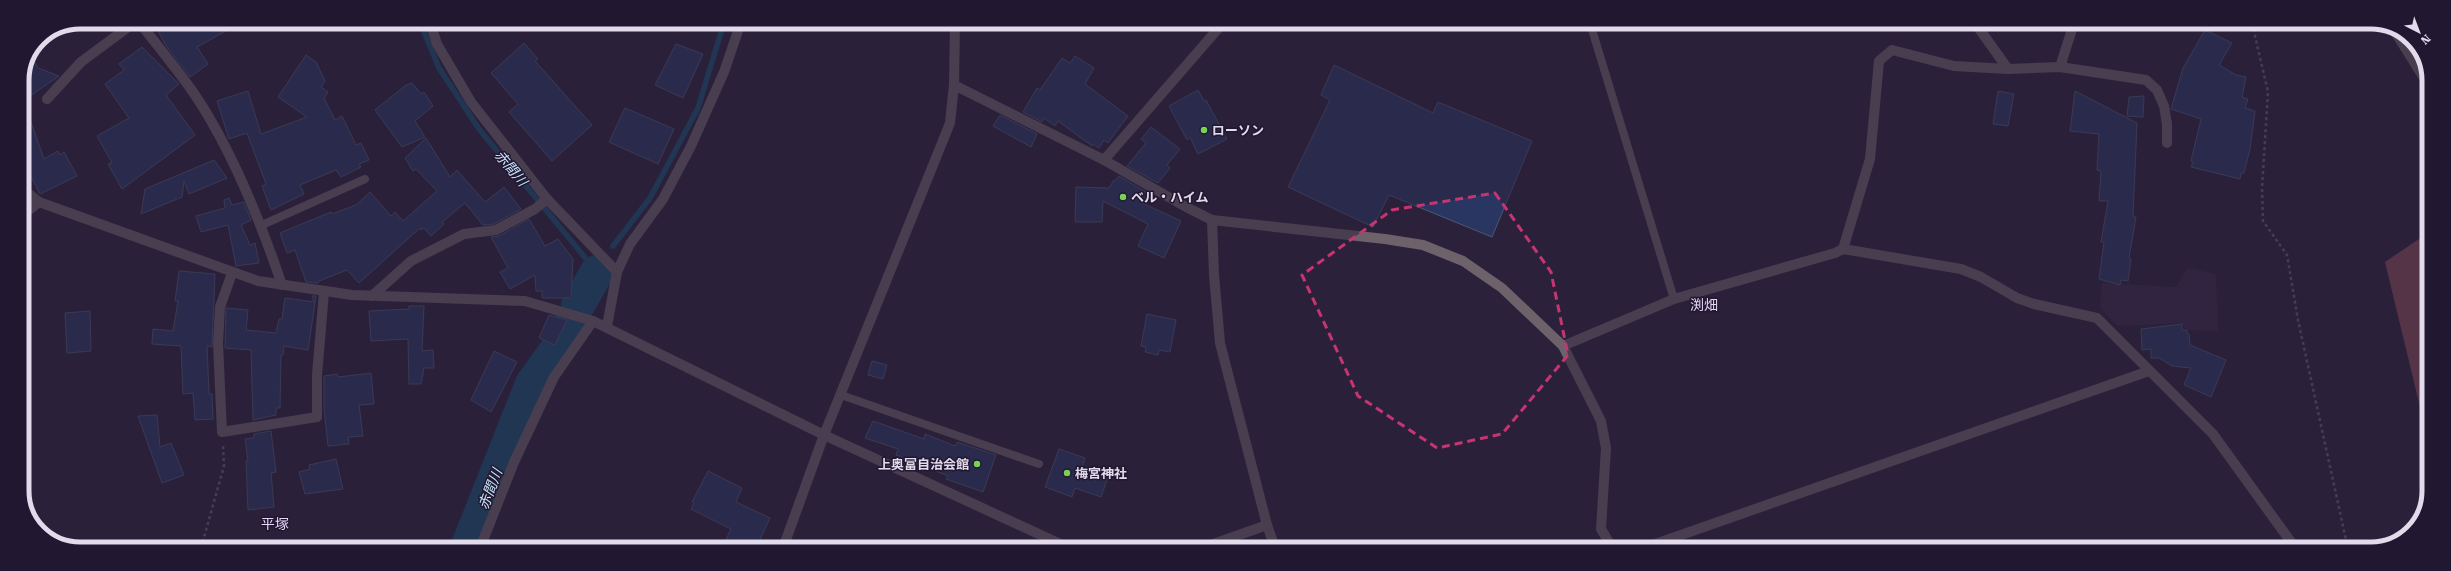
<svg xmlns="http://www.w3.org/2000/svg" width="2451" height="571" viewBox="0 0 2451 571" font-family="'Roboto Serif','Noto Sans JP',serif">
  <rect width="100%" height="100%" fill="#2b213a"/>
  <g fill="#362947">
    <path d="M 2188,268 L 2216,274 L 2218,331 L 2188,330 L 2181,323 L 2118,326 L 2100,308 L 2102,283 L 2176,287 Z"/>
    <path d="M 1254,540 L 1264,548 L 1230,548 Z"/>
  </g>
  <path fill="#874d58" d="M 2428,233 L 2428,440 L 2385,262 Z"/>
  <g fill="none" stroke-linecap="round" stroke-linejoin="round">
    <g stroke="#13506f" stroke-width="5.5">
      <path d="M 420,22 L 439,68 L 479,129 L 597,272"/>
      <path d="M 613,246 L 650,198 L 698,108 L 722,29"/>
    </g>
    <g stroke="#13506f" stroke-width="34">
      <path d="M 578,305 L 597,272"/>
      <path d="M 467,548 L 532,384 L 565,338 L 570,325"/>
    </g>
  </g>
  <g fill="#293662" stroke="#4d5773">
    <path d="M 153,22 L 242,22 L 197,47 L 208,64 L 190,77 L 167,47 Z"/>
    <path d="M 2205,30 L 2232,43 L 2219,65 L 2236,75 L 2246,77 L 2242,97 L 2248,99 L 2245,108 L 2255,111 L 2250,149 L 2244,173 L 2241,173 L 2240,179 L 2191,167 L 2193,162 L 2191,161 L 2201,119 L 2171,109 L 2183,68 Z"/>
    <path d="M 524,43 L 538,59 L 535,61 L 592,125 L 552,161 L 509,112 L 518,104 L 491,73 Z"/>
    <path d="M 676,44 L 703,54 L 683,98 L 655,85 Z"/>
    <path d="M 142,47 L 179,84 L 166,95 L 195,135 L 122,189 L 108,164 L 112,163 L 97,136 L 129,118 L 105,84 L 124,70 L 119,64 Z"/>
    <path d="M 306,55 L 316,62 L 325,81 L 321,87 L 328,92 L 324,98 L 335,120 L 342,116 L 356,145 L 361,143 L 369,160 L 359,164 L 361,167 L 341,177 L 336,170 L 300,185 L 304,194 L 271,210 L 262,186 L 266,184 L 247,133 L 229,139 L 217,101 L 248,91 L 261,134 L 307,117 L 278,97 Z"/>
    <path d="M 1075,56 L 1094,68 L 1085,84 L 1128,116 L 1108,143 L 1104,140 L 1099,148 L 1093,144 L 1092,146 L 1058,121 L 1055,126 L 1044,118 L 1042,122 L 1023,112 L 1037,88 L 1040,90 L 1062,58 L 1070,63 Z"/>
    <path d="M 32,57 L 38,68 L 59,76 L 30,96 L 22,80 Z"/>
    <path d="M 1334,65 L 1433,113 L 1438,102 L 1532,141 L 1492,237 L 1389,195 L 1373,227 L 1288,187 L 1330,100 L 1321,95 Z"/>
    <path d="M 412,83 L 421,94 L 424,92 L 433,106 L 415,121 L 425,137 L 402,147 L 375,110 L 406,85 Z"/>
    <path d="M 1198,90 L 1204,101 L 1206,100 L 1227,139 L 1198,154 L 1190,137 L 1187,140 L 1169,106 Z"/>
    <path d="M 1998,91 L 2014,94 L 2008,126 L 1993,124 Z"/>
    <path d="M 2075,91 L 2137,123 L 2133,217 L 2136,217 L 2129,258 L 2131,259 L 2128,281 L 2121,280 L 2120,285 L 2099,279 L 2104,242 L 2101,242 L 2108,201 L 2099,201 L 2101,171 L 2097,170 L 2099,134 L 2070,131 Z"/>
    <path d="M 2144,96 L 2143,117 L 2127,116 L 2129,97 Z"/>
    <path d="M 22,102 L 24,102 L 44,159 L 58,151 L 60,155 L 64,152 L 77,176 L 40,194 L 22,159 Z"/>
    <path d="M 625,108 L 674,129 L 658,164 L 609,142 Z"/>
    <path d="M 1000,115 L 1037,134 L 1031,147 L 993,126 Z"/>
    <path d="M 1151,127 L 1180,149 L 1167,165 L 1170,168 L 1158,183 L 1127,166 L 1146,143 L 1141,139 Z"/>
    <path d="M 426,138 L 450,177 L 457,170 L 485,202 L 504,187 L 521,209 L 494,224 L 483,225 L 465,203 L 442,222 L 444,224 L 431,236 L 424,228 L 421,230 L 420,228 L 359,283 L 347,270 L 319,281 L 318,283 L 306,282 L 295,250 L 287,253 L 280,233 L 331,212 L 332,214 L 356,205 L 370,192 L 391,216 L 395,212 L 403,221 L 437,191 L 416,169 L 413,171 L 405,158 Z"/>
    <path d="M 214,160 L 227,178 L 189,194 L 184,181 L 182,197 L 141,214 L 145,189 Z"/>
    <path d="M 1119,176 L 1149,194 L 1142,203 L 1181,221 L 1164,258 L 1138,246 L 1148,224 L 1103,201 L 1102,222 L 1075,222 L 1076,187 L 1109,188 L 1114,180 L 1115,181 Z"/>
    <path d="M 229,198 L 232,205 L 244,202 L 251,220 L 241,225 L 250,245 L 255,243 L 259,263 L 236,266 L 228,225 L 201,232 L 196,216 L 225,208 L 224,200 Z"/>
    <path d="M 529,219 L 545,246 L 558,239 L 573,259 L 571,298 L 542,298 L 542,291 L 536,291 L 535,275 L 510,289 L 500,272 L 508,268 L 491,237 L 499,236 Z"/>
    <path d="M 179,271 L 215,274 L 212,347 L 207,346 L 209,394 L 212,394 L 213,419 L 195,420 L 193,393 L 183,394 L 181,346 L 152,344 L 153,329 L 173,331 L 178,301 L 175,301 Z"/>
    <path d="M 312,296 L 316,296 L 308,350 L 284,346 L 283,355 L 281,355 L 280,408 L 276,408 L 276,415 L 253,420 L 251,350 L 225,348 L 226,308 L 248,310 L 246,330 L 276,333 L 279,319 L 282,319 L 285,298 L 314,302 Z"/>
    <path d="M 409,306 L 424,306 L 422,351 L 433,350 L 434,368 L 424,368 L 421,384 L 409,384 L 408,339 L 371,341 L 369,311 L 409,309 Z"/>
    <path d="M 90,311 L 91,351 L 67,353 L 65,313 Z"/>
    <path d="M 1147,314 L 1176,320 L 1170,352 L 1159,350 L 1158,355 L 1145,352 L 1146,347 L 1141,346 Z"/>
    <path d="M 549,315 L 567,320 L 555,345 L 539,338 Z"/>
    <path d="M 2182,324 L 2182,330 L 2187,330 L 2187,333 L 2189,334 L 2190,345 L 2226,360 L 2211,397 L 2184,385 L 2191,368 L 2172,366 L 2159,358 L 2151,358 L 2151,349 L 2142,350 L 2141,329 Z"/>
    <path d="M 494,351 L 517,362 L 491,412 L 471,400 Z"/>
    <path d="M 872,361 L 887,365 L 883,379 L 868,375 Z"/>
    <path d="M 371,373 L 374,404 L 359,405 L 363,436 L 348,437 L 349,444 L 328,446 L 324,408 L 324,376 L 337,374 L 338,377 Z"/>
    <path d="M 157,415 L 160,447 L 171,443 L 184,475 L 162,483 L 138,416 Z"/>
    <path d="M 873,421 L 924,439 L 925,434 L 955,446 L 957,442 L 996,455 L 983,492 L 946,479 L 948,476 L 896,455 L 898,449 L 865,438 Z"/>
    <path d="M 271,431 L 276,472 L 271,473 L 274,507 L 248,510 L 246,461 L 248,461 L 245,439 L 254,438 L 254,434 Z"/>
    <path d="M 1059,449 L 1085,458 L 1082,468 L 1108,477 L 1101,497 L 1075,488 L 1072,497 L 1045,487 Z"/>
    <path d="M 336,459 L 343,489 L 305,494 L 299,472 L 310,469 L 309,465 Z"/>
    <path d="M 708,471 L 742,488 L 736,502 L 770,518 L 756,548 L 722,548 L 731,529 L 691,509 L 694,503 L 692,502 Z"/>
  </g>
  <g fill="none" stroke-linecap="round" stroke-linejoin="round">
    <g stroke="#675e74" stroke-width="2.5" stroke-dasharray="3 3" stroke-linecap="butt">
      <path d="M 2252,23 L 2268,92 L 2262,188 L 2263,221 L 2287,255 L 2298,320 L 2348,549"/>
      <path d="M 201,548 L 224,466 L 223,445"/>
    </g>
    <g stroke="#6d616a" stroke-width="8">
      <path d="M 1590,23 L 1674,299"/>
      <path d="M 262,225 L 365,179"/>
      <path d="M 841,395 L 1039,464"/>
    </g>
    <g stroke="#6d616a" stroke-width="10">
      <path d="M 139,22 C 157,45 176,68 193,92 C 232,149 260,220 282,285"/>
      <path d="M 430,22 L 437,44 L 471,102 L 547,199 L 617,272"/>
      <path d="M 1975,23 L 2008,69"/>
      <path d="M 2394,30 L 2429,86"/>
      <path d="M 2060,67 L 2074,23"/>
      <path d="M 954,85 L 1104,160 L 1186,207 L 1212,220 L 1385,239 L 1423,245 L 1463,261 L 1502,288 L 1563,346 L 1601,421 L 1606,448 L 1601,529 L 1613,549"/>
      <path d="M 47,99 L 81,62 L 135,22"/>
      <path d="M 1104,160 L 1223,23"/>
      <path d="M 22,188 L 39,202 L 258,281 L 352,295 L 525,301 L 593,321 L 824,435 L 1069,548"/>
      <path d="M 22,216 L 39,202"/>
      <path d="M 1212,220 L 1214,275 L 1220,343 L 1267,525 L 1275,548"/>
      <path d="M 1843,249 L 1870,159 L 1879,61 L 1892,50 L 1954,66 L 2008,69 L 2060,67 L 2146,80 L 2157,90 L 2164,106 L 2167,124 L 2167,143"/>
      <path d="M 232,273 L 220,307 L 218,343 L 222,432 L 317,417 L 317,375 L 324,292"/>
      <path d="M 372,296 L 411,261 L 464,234 L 496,230 L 535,209 L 547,199"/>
      <path d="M 607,326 L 617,272 L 630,244 L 663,199 L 691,146 L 724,72 L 741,22"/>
      <path d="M 1563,346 L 1674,299 L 1835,253 L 1843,249 L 1961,269 L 1981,277 L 2017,298 L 2034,304 L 2097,318 L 2213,434 L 2296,549"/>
      <path d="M 480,548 L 514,462 L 554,377 L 593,321"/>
      <path d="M 783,548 L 824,435 L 950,123 L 954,85 L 955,24"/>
      <path d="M 1202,548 L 1267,525"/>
      <path d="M 1641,549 L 2149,371"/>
    </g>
    <path stroke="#958190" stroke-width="10" d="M 936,22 L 1099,26 L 1141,23"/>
  </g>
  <path d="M0 0H2451V571H0ZM 1495,193 L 1551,272 L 1568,355 L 1502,434 L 1437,448 L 1358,396 L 1302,275 L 1392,210 Z" fill="#2b213a" fill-opacity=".55" fill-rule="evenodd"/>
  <path fill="none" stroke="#c73571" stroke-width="3" stroke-dasharray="8 5" stroke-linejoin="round" d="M 1495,193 L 1551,272 L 1568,355 L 1502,434 L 1437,448 L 1358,396 L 1302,275 L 1392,210 Z"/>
  <g fill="#79d157" stroke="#211730" stroke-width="1.5">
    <circle cx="1204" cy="130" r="4"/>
    <circle cx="1123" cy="197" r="4"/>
    <circle cx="977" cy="464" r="4"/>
    <circle cx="1067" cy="473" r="4"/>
  </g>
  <g text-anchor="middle" stroke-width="3" stroke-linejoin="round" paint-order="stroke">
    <g font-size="13" font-weight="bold" fill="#e1dbec" stroke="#211730" text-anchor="start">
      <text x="1212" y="135">ローソン</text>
      <text x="1131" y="202">ベル・ハイム</text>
      <text x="969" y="469" text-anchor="end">上奥富自治会館</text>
      <text x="1075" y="478">梅宮神社</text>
    </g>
    <g font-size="14" font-style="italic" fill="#c8e8fc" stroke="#211730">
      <text transform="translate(511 168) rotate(50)" y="5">赤間川</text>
      <text transform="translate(490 489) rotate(-69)" y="5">赤間川</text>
    </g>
    <g font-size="14" fill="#e4d7f9" stroke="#211730">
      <text x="1704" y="310">渕畑</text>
      <text x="275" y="529">平塚</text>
    </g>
  </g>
  <path d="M0 0H2451V571H0ZM80 29H2371A51 51 0 0 1 2422 80V491A51 51 0 0 1 2371 542H80A51 51 0 0 1 29 491V80A51 51 0 0 1 80 29Z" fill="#211730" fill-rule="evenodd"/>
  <path fill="none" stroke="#e1dbec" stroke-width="5" d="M80 29H2371A51 51 0 0 1 2422 80V491A51 51 0 0 1 2371 542H80A51 51 0 0 1 29 491V80A51 51 0 0 1 80 29Z"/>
  <g transform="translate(2419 32) rotate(138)" stroke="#211730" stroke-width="3" paint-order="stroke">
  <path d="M0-3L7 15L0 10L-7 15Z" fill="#e1dbec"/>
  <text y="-6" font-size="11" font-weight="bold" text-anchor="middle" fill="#e1dbec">N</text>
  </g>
</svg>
